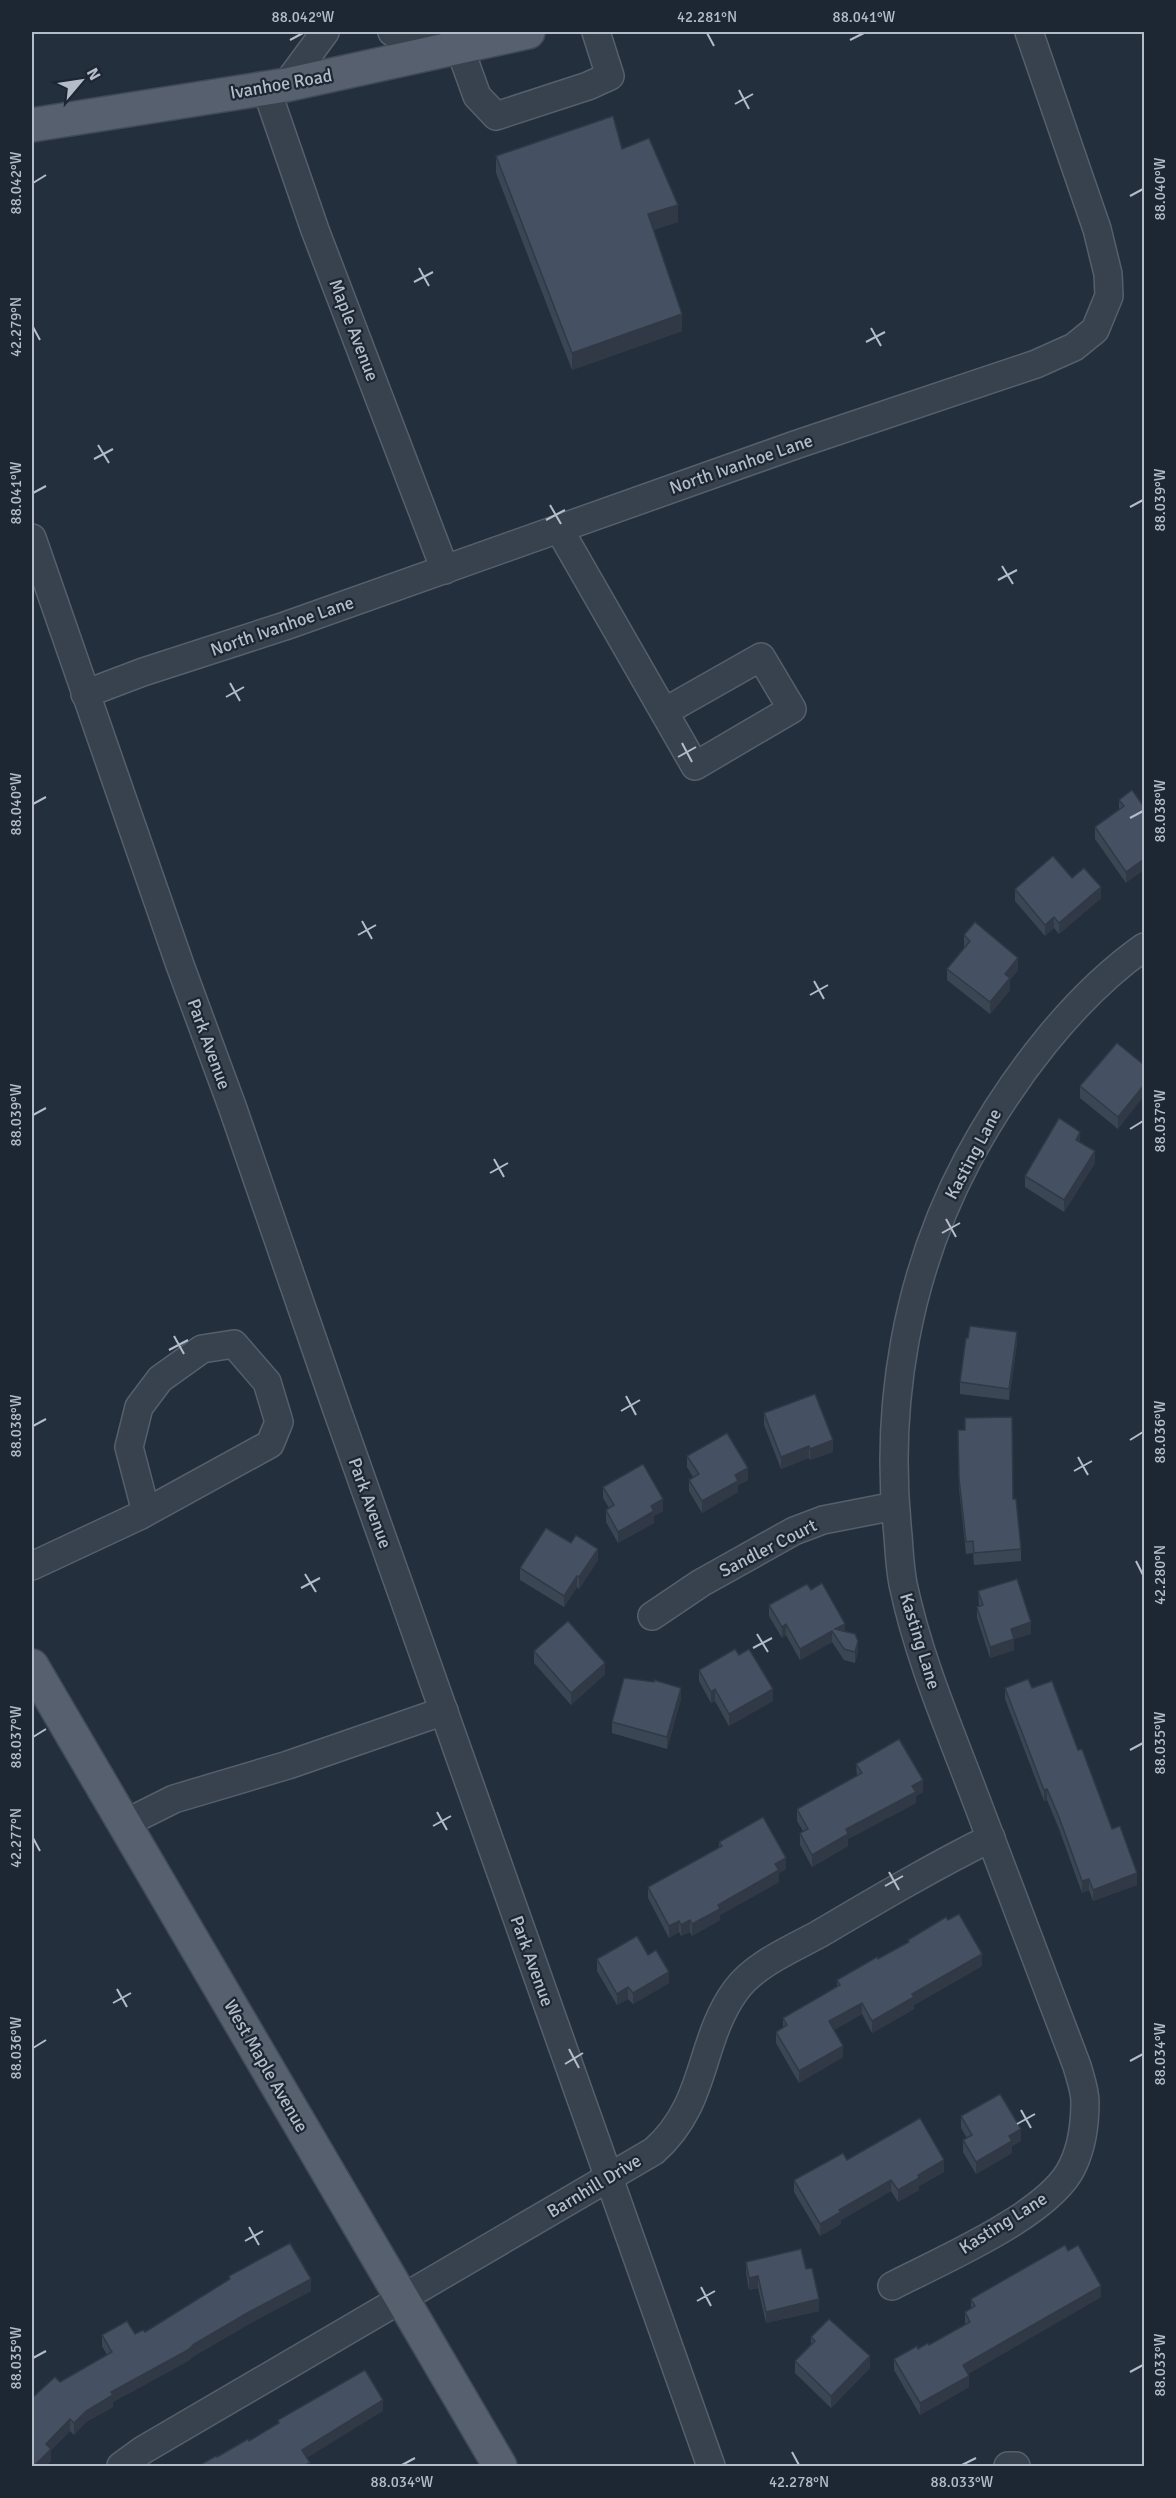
<svg xmlns="http://www.w3.org/2000/svg" width="1176" height="2498" viewBox="0 0 1176 2498" font-family="Signika,sans-serif">
  <rect width="100%" height="100%" fill="#242f3e"/>
  <g fill="none" stroke-linecap="round" stroke-linejoin="round">
    <g stroke="#565f6c" stroke-width="30">
      <g id="minor">
        <path d="M 392,32 L 448,49"/>
        <path d="M 459,46 L 477,96 L 496,116 L 588,86 L 610,76 L 596,32"/>
        <path d="M 286,85 L 325,32"/>
        <path d="M 266,88 L 315,230 L 445,570"/>
        <path d="M 559,529 L 695,766 L 792,709 L 761,657 L 664,712"/>
        <path d="M 32,538 L 180,965 L 232,1106 L 336,1407 L 711,2466"/>
        <path d="M 85,694 L 143,672 L 285,626 L 795,445 L 1036,364 L 1074,347 L 1095,330 L 1109,296 L 1108,274 L 1097,229 L 1029,32"/>
        <path d="M 32,1566 L 139,1516 L 270,1444 L 279,1422 L 267,1382 L 234,1344 L 202,1349 L 160,1379 L 139,1407 L 129,1447 L 146,1512"/>
        <path d="M 652,1616 L 701,1583 L 794,1531 L 823,1520 L 895,1506"/>
        <path d="M 124,1824 L 174,1799 L 288,1765 L 444,1711"/>
        <path d="M 892,2286 C 940,2261 1052,2214 1073,2165 C 1082,2146 1085,2122 1085,2102 C 1085,2090 1080,2077 1077,2066 C 1042,1973 1007,1881 972,1789 C 946,1721 918,1655 903,1584 C 900,1568 899,1551 898,1535 C 884,1405 907,1274 968,1159 C 1010,1081 1072,998 1144,947"/>
        <path d="M 121,2466 L 143,2450 L 654,2151 C 708,2103 698,2042 736,1990 C 755,1964 792,1949 819,1934 C 875,1901 932,1867 991,1838"/>
        <path d="M 1008,2466 L 1016,2466"/>
      </g>
    </g>
    <g stroke="#414a57" stroke-width="36">
      <g id="major">
        <path d="M 32,125 L 286,85 L 528,32"/>
        <path d="M 32,1666 L 500,2466"/>
      </g>
    </g>
    <use href="#minor" stroke="#38414e" stroke-width="27"/>
    <use href="#major" stroke="#56606e" stroke-width="33"/>
  </g>
  <g fill="#3b4654">
    <path d="M 622,149 L 678,222 L 653,230 L 682,331 L 572,370 L 496,173 L 496,156 Z"/>
    <path d="M 1132,790 L 1126,883 L 1095,839 L 1095,827 L 1119,810 L 1119,800 Z"/>
    <path d="M 1015,889 L 1101,898 L 1059,934 L 1054,928 L 1045,936 L 1015,901 Z"/>
    <path d="M 964,935 L 1018,970 L 1010,980 L 1010,990 L 990,1014 L 947,980 L 947,969 L 965,948 L 964,947 Z"/>
    <path d="M 1144,1065 L 1118,1129 L 1080,1098 L 1080,1086 Z"/>
    <path d="M 1080,1143 L 1095,1163 L 1064,1212 L 1025,1187 L 1025,1176 Z"/>
    <path d="M 968,1338 L 1017,1343 L 1009,1400 L 960,1394 L 960,1382 Z"/>
    <path d="M 764,1413 L 833,1452 L 810,1460 L 809,1458 L 781,1469 L 764,1425 Z"/>
    <path d="M 958,1430 L 1013,1499 L 1021,1549 L 1021,1561 L 974,1565 L 973,1553 L 966,1554 L 959,1489 Z"/>
    <path d="M 687,1456 L 748,1480 L 738,1485 L 738,1492 L 702,1513 L 689,1491 L 689,1480 L 693,1477 L 687,1467 Z"/>
    <path d="M 603,1487 L 663,1511 L 654,1516 L 654,1523 L 618,1543 L 606,1522 L 606,1510 L 609,1508 L 603,1498 Z"/>
    <path d="M 598,1560 L 579,1589 L 577,1587 L 564,1607 L 520,1580 L 520,1568 Z"/>
    <path d="M 811,1590 L 845,1632 L 858,1652 L 855,1663 L 844,1660 L 832,1642 L 800,1660 L 786,1635 L 782,1638 L 769,1616 L 769,1605 Z"/>
    <path d="M 978,1591 L 1031,1634 L 1014,1639 L 1014,1650 L 990,1658 L 977,1618 L 977,1607 L 979,1606 Z"/>
    <path d="M 534,1651 L 605,1674 L 571,1705 L 534,1663 Z"/>
    <path d="M 739,1655 L 773,1701 L 729,1726 L 715,1701 L 711,1703 L 699,1681 L 699,1670 Z"/>
    <path d="M 654,1682 L 681,1699 L 667,1749 L 612,1733 L 612,1722 Z"/>
    <path d="M 1005,1688 L 1032,1688 L 1078,1750 L 1112,1829 L 1137,1885 L 1093,1901 L 1089,1890 L 1082,1893 L 1059,1829 L 1047,1800 L 1044,1801 L 1005,1699 Z"/>
    <path d="M 856,1764 L 923,1792 L 916,1796 L 916,1803 L 848,1839 L 848,1846 L 812,1867 L 800,1845 L 800,1833 L 803,1831 L 797,1821 L 797,1809 L 857,1776 Z"/>
    <path d="M 719,1842 L 786,1869 L 779,1873 L 779,1882 L 720,1915 L 720,1920 L 692,1936 L 690,1932 L 681,1936 L 679,1932 L 669,1938 L 648,1898 L 648,1887 L 719,1848 Z"/>
    <path d="M 908,1940 L 982,1966 L 914,2005 L 914,2009 L 872,2033 L 862,2014 L 834,2030 L 843,2057 L 799,2083 L 776,2043 L 776,2032 L 783,2028 L 783,2018 L 837,1987 L 837,1980 L 878,1959 L 908,1943 Z"/>
    <path d="M 648,1955 L 669,1983 L 633,2004 L 628,1999 L 617,2005 L 597,1971 L 597,1959 Z"/>
    <path d="M 961,2116 L 1021,2141 L 1012,2146 L 1012,2153 L 976,2174 L 963,2152 L 963,2140 L 967,2138 L 961,2128 Z"/>
    <path d="M 847,2160 L 944,2172 L 919,2186 L 919,2190 L 898,2202 L 891,2191 L 841,2220 L 841,2224 L 820,2236 L 794,2192 L 794,2180 Z"/>
    <path d="M 1068,2251 L 1101,2297 L 968,2374 L 969,2387 L 920,2415 L 894,2370 L 894,2359 L 918,2349 L 929,2345 L 965,2325 L 965,2312 L 971,2308 L 971,2299 Z"/>
    <path d="M 746,2262 L 819,2311 L 766,2323 L 758,2288 L 749,2290 L 746,2273 Z"/>
    <path d="M 229,2276 L 311,2291 L 249,2324 L 194,2356 L 188,2361 L 113,2402 L 113,2407 L 86,2422 L 74,2435 L 70,2431 L 51,2450 L 51,2461 L 45,2466 L 32,2466 L 60,2382 L 107,2355 L 102,2346 L 102,2335 L 135,2334 L 145,2332 L 229,2280 Z"/>
    <path d="M 811,2337 L 870,2368 L 831,2408 L 795,2373 L 795,2361 L 811,2344 Z"/>
  </g>
  <g fill="#303945">
    <path d="M 678,205 L 678,222 L 648,231 L 648,214 Z"/>
    <path d="M 682,314 L 682,331 L 572,370 L 572,353 Z"/>
    <path d="M 1144,859 L 1144,870 L 1126,883 L 1126,872 Z"/>
    <path d="M 1101,887 L 1101,898 L 1059,934 L 1059,923 Z"/>
    <path d="M 1054,917 L 1054,928 L 1045,936 L 1045,925 Z"/>
    <path d="M 1018,958 L 1018,970 L 1010,980 L 1010,990 L 990,1014 L 990,1002 L 1005,974 Z"/>
    <path d="M 1144,1085 L 1144,1096 L 1118,1129 L 1118,1117 Z"/>
    <path d="M 1080,1132 L 1080,1143 L 1076,1140 Z"/>
    <path d="M 1095,1151 L 1095,1163 L 1064,1212 L 1064,1200 Z"/>
    <path d="M 1017,1332 L 1017,1343 L 1009,1400 L 1009,1389 Z"/>
    <path d="M 833,1440 L 833,1452 L 810,1460 L 810,1449 Z"/>
    <path d="M 809,1446 L 809,1458 L 781,1469 L 781,1457 Z"/>
    <path d="M 748,1468 L 748,1480 L 738,1485 L 738,1492 L 702,1513 L 702,1501 L 735,1475 Z"/>
    <path d="M 663,1499 L 663,1511 L 654,1516 L 654,1523 L 618,1543 L 618,1532 L 651,1506 Z"/>
    <path d="M 598,1549 L 598,1560 L 579,1589 L 579,1577 Z"/>
    <path d="M 577,1576 L 577,1587 L 564,1607 L 564,1596 Z"/>
    <path d="M 1031,1622 L 1031,1634 L 1014,1639 L 1014,1650 L 990,1658 L 990,1647 L 1011,1629 Z"/>
    <path d="M 786,1624 L 786,1635 L 782,1638 L 782,1627 Z"/>
    <path d="M 845,1624 L 845,1635 L 835,1629 Z"/>
    <path d="M 832,1631 L 832,1642 L 800,1660 L 800,1649 Z"/>
    <path d="M 858,1641 L 858,1652 L 855,1663 L 855,1652 Z"/>
    <path d="M 605,1663 L 605,1674 L 571,1705 L 571,1693 Z"/>
    <path d="M 681,1688 L 681,1699 L 667,1749 L 667,1737 Z"/>
    <path d="M 715,1689 L 715,1701 L 711,1703 L 711,1692 Z"/>
    <path d="M 773,1689 L 773,1701 L 729,1726 L 729,1714 Z"/>
    <path d="M 923,1780 L 923,1792 L 916,1796 L 916,1803 L 848,1839 L 848,1846 L 812,1867 L 812,1855 L 846,1829 Z"/>
    <path d="M 1047,1789 L 1047,1800 L 1044,1801 L 1044,1790 Z"/>
    <path d="M 786,1858 L 786,1869 L 779,1873 L 779,1882 L 720,1915 L 720,1920 L 692,1936 L 692,1924 L 718,1905 L 775,1864 Z"/>
    <path d="M 1137,1873 L 1137,1885 L 1093,1901 L 1093,1890 Z"/>
    <path d="M 1089,1879 L 1089,1890 L 1082,1893 L 1082,1881 Z"/>
    <path d="M 690,1920 L 690,1932 L 681,1936 L 681,1925 Z"/>
    <path d="M 679,1921 L 679,1932 L 669,1938 L 669,1926 Z"/>
    <path d="M 982,1954 L 982,1966 L 914,2005 L 914,2009 L 872,2033 L 872,2021 L 912,1994 Z"/>
    <path d="M 669,1972 L 669,1983 L 633,2004 L 633,1993 Z"/>
    <path d="M 628,1987 L 628,1999 L 617,2005 L 617,1994 Z"/>
    <path d="M 862,2003 L 862,2014 L 829,2033 L 829,2021 Z"/>
    <path d="M 843,2046 L 843,2057 L 799,2083 L 799,2071 Z"/>
    <path d="M 1021,2129 L 1021,2141 L 1012,2146 L 1012,2153 L 976,2174 L 976,2162 L 1009,2136 Z"/>
    <path d="M 944,2160 L 944,2172 L 919,2186 L 919,2190 L 898,2202 L 898,2190 L 918,2175 Z"/>
    <path d="M 891,2180 L 891,2191 L 841,2220 L 841,2224 L 820,2236 L 820,2224 L 839,2210 Z"/>
    <path d="M 758,2276 L 758,2288 L 749,2290 L 749,2278 Z"/>
    <path d="M 311,2279 L 311,2291 L 249,2324 L 194,2356 L 188,2361 L 113,2402 L 113,2407 L 86,2422 L 74,2435 L 74,2423 L 86,2411 L 111,2392 L 249,2312 Z"/>
    <path d="M 1101,2286 L 1101,2297 L 963,2377 L 963,2365 Z"/>
    <path d="M 819,2299 L 819,2311 L 766,2323 L 766,2312 Z"/>
    <path d="M 870,2356 L 870,2368 L 831,2408 L 831,2396 Z"/>
    <path d="M 969,2376 L 969,2387 L 920,2415 L 920,2403 Z"/>
    <path d="M 383,2400 L 383,2411 L 302,2461 L 302,2450 Z"/>
    <path d="M 70,2419 L 70,2431 L 51,2450 L 51,2461 L 45,2466 L 34,2466 L 46,2444 Z"/>
  </g>
  <g fill="#455162" stroke="#303945" stroke-width="1.5">
    <path d="M 613,116 L 622,149 L 649,138 L 678,205 L 648,214 L 682,314 L 572,353 L 496,156 Z"/>
    <path d="M 1132,790 L 1144,807 L 1144,859 L 1126,872 L 1095,827 L 1124,806 L 1119,800 Z"/>
    <path d="M 1053,856 L 1072,878 L 1084,868 L 1101,887 L 1059,923 L 1054,917 L 1045,925 L 1015,889 Z"/>
    <path d="M 975,922 L 1018,958 L 1005,974 L 1010,978 L 990,1002 L 947,969 L 970,941 L 964,935 Z"/>
    <path d="M 1117,1043 L 1144,1065 L 1144,1085 L 1118,1117 L 1080,1086 Z"/>
    <path d="M 1059,1118 L 1080,1132 L 1076,1140 L 1095,1151 L 1064,1200 L 1025,1176 Z"/>
    <path d="M 970,1326 L 1017,1332 L 1009,1389 L 960,1382 L 966,1338 L 968,1338 Z"/>
    <path d="M 815,1394 L 833,1440 L 810,1449 L 809,1446 L 781,1457 L 764,1413 Z"/>
    <path d="M 1012,1417 L 1013,1499 L 1016,1499 L 1021,1549 L 974,1553 L 973,1541 L 966,1542 L 959,1478 L 958,1430 L 965,1430 L 965,1418 Z"/>
    <path d="M 727,1433 L 748,1468 L 735,1475 L 738,1481 L 702,1501 L 689,1480 L 699,1474 L 687,1456 Z"/>
    <path d="M 643,1464 L 663,1499 L 651,1506 L 654,1511 L 618,1532 L 606,1510 L 614,1505 L 603,1487 Z"/>
    <path d="M 546,1528 L 571,1543 L 576,1535 L 598,1549 L 579,1577 L 577,1576 L 564,1596 L 520,1568 Z"/>
    <path d="M 1017,1579 L 1031,1622 L 1011,1629 L 1014,1639 L 990,1647 L 977,1607 L 983,1605 L 978,1591 Z"/>
    <path d="M 822,1583 L 845,1624 L 835,1629 L 855,1634 L 858,1641 L 855,1652 L 844,1649 L 832,1631 L 800,1649 L 786,1624 L 782,1627 L 769,1605 L 807,1584 L 811,1590 Z"/>
    <path d="M 568,1621 L 605,1663 L 571,1693 L 534,1651 Z"/>
    <path d="M 735,1649 L 739,1655 L 749,1649 L 773,1689 L 729,1714 L 715,1689 L 711,1692 L 699,1670 Z"/>
    <path d="M 624,1678 L 654,1682 L 654,1680 L 681,1688 L 667,1737 L 612,1722 Z"/>
    <path d="M 1028,1679 L 1032,1688 L 1052,1681 L 1078,1750 L 1082,1749 L 1112,1829 L 1120,1826 L 1137,1873 L 1093,1890 L 1089,1879 L 1082,1881 L 1059,1817 L 1047,1789 L 1044,1790 L 1005,1688 Z"/>
    <path d="M 899,1739 L 923,1780 L 912,1786 L 916,1792 L 846,1829 L 848,1834 L 812,1855 L 800,1833 L 808,1829 L 797,1809 L 862,1773 L 856,1764 Z"/>
    <path d="M 763,1817 L 786,1858 L 775,1864 L 779,1870 L 718,1905 L 720,1909 L 692,1924 L 690,1920 L 681,1925 L 679,1921 L 669,1926 L 648,1887 L 722,1846 L 719,1842 Z"/>
    <path d="M 959,1914 L 982,1954 L 912,1994 L 914,1997 L 872,2021 L 862,2003 L 829,2021 L 843,2046 L 799,2071 L 776,2032 L 787,2025 L 783,2018 L 840,1985 L 837,1980 L 877,1957 L 878,1959 L 909,1942 L 908,1940 L 946,1917 L 948,1920 Z"/>
    <path d="M 637,1936 L 648,1955 L 656,1950 L 669,1972 L 633,1993 L 628,1987 L 617,1994 L 597,1959 Z"/>
    <path d="M 1000,2094 L 1021,2129 L 1009,2136 L 1012,2141 L 976,2162 L 963,2140 L 972,2135 L 961,2116 Z"/>
    <path d="M 920,2118 L 944,2160 L 918,2175 L 919,2178 L 898,2190 L 891,2180 L 839,2210 L 841,2212 L 820,2224 L 794,2180 L 843,2153 L 847,2160 Z"/>
    <path d="M 290,2243 L 311,2279 L 249,2312 L 194,2344 L 188,2350 L 111,2392 L 113,2395 L 86,2411 L 74,2423 L 70,2419 L 46,2444 L 51,2449 L 34,2466 L 32,2466 L 32,2398 L 55,2377 L 60,2382 L 112,2352 L 102,2335 L 127,2321 L 135,2334 L 143,2330 L 145,2332 L 230,2279 L 229,2276 Z"/>
    <path d="M 1065,2245 L 1068,2251 L 1078,2245 L 1101,2286 L 963,2365 L 969,2376 L 920,2403 L 894,2359 L 917,2346 L 918,2349 L 928,2343 L 929,2345 L 970,2322 L 965,2312 L 975,2306 L 971,2299 Z"/>
    <path d="M 801,2249 L 806,2269 L 812,2268 L 819,2299 L 766,2312 L 758,2276 L 749,2278 L 746,2262 Z"/>
    <path d="M 829,2319 L 870,2356 L 831,2396 L 795,2361 L 815,2341 L 811,2337 Z"/>
    <path d="M 365,2370 L 383,2400 L 302,2450 L 310,2463 L 303,2466 L 280,2466 L 279,2465 L 276,2466 L 198,2466 L 216,2456 L 217,2457 L 248,2439 L 249,2441 L 279,2423 L 278,2420 Z"/>
  </g>
  <path fill="none" stroke="#b4bcc9" stroke-width="2" d="M 707,33 L 714,46M 290,40 L 303,33M 850,40 L 864,33M 739,90 L 749,109M 735,104 L 753,94M 33,183 L 46,175M 1130,196 L 1143,189M 419,268 L 429,286M 414,282 L 433,272M 33,327 L 40,340M 871,328 L 881,346M 866,342 L 885,332M 98,445 L 109,463M 94,459 L 113,449M 33,493 L 46,486M 550,505 L 561,524M 1130,507 L 1143,500M 546,520 L 565,510M 1002,566 L 1013,584M 998,580 L 1017,570M 230,683 L 240,701M 226,697 L 244,687M 682,743 L 692,762M 678,757 L 696,747M 33,804 L 46,797M 1130,818 L 1143,811M 362,921 L 372,939M 358,935 L 376,925M 814,981 L 824,999M 810,995 L 828,985M 33,1115 L 46,1108M 1130,1129 L 1143,1121M 494,1159 L 504,1177M 490,1173 L 508,1163M 946,1219 L 956,1237M 942,1233 L 960,1223M 174,1336 L 184,1354M 169,1350 L 188,1340M 626,1396 L 636,1415M 621,1411 L 640,1400M 33,1426 L 46,1419M 1130,1440 L 1143,1432M 1078,1457 L 1088,1475M 1074,1471 L 1092,1461M 1136,1561 L 1143,1575M 305,1574 L 316,1592M 301,1588 L 320,1578M 757,1634 L 768,1652M 753,1648 L 772,1638M 33,1737 L 46,1729M 1130,1750 L 1143,1743M 437,1812 L 447,1830M 433,1826 L 451,1816M 33,1838 L 40,1851M 889,1872 L 899,1890M 885,1886 L 903,1876M 117,1989 L 127,2007M 113,2003 L 131,1993M 33,2048 L 46,2040M 569,2049 L 579,2068M 1130,2061 L 1143,2054M 565,2064 L 583,2053M 1021,2110 L 1031,2128M 1017,2124 L 1035,2114M 249,2227 L 259,2245M 245,2241 L 263,2231M 701,2287 L 711,2306M 697,2301 L 715,2291M 33,2358 L 46,2351M 1130,2372 L 1143,2365M 792,2452 L 799,2465M 402,2465 L 415,2458M 962,2465 L 976,2458"/>
  <g text-anchor="middle" stroke-width="4.5" stroke-linejoin="round" paint-order="stroke">
    <g font-size="18" fill="#b4bcc9" stroke="#1d2633">
      <text transform="translate(281 84) rotate(-10)" y="6">Ivanhoe Road</text>
      <text transform="translate(354 330) rotate(69)" y="6">Maple Avenue</text>
      <text transform="translate(741 464) rotate(-19)" y="6">North Ivanhoe Lane</text>
      <text transform="translate(282 626) rotate(-19)" y="6">North Ivanhoe Lane</text>
      <text transform="translate(209 1044) rotate(70)" y="6">Park Avenue</text>
      <text transform="translate(973 1154) rotate(-62)" y="6">Kasting Lane</text>
      <text transform="translate(370 1503) rotate(70)" y="6">Park Avenue</text>
      <text transform="translate(768 1548) rotate(-27)" y="6">Sandler Court</text>
      <text transform="translate(920 1641) rotate(73)" y="6">Kasting Lane</text>
      <text transform="translate(532 1961) rotate(70)" y="6">Park Avenue</text>
      <text transform="translate(266 2066) rotate(60)" y="6">West Maple Avenue</text>
      <text transform="translate(594 2186) rotate(-31)" y="6">Barnhill Drive</text>
      <text transform="translate(1003 2223) rotate(-32)" y="6">Kasting Lane</text>
    </g>
  </g>
  <rect width="1176" height="2498" fill="none" stroke="#1d2633" stroke-width="66"/>
  <g transform="translate(81 81) rotate(61)" stroke="#1d2633" stroke-width="4.5" paint-order="stroke">
  <path d="M0-4.5L10 22L0 15L-10 22Z" fill="#b4bcc9"/>
  <text y="-9" font-size="16" font-weight="bold" text-anchor="middle" fill="#b4bcc9">N</text>
  </g>
  <rect x="33" y="33" width="1110" height="2432" fill="none" stroke="#b4bcc9" stroke-width="2"/>
  <g font-size="15" text-anchor="middle" fill="#b4bcc9">
    <text x="303" y="22">88.042°W</text>
    <text x="707" y="22">42.281°N</text>
    <text x="864" y="22">88.041°W</text>
    <text transform="translate(16 183) rotate(-90)" y="5">88.042°W</text>
    <text transform="translate(1160 189) rotate(-90)" y="5">88.040°W</text>
    <text transform="translate(16 327) rotate(-90)" y="5">42.279°N</text>
    <text transform="translate(16 493) rotate(-90)" y="5">88.041°W</text>
    <text transform="translate(1160 500) rotate(-90)" y="5">88.039°W</text>
    <text transform="translate(16 804) rotate(-90)" y="5">88.040°W</text>
    <text transform="translate(1160 811) rotate(-90)" y="5">88.038°W</text>
    <text transform="translate(16 1115) rotate(-90)" y="5">88.039°W</text>
    <text transform="translate(1160 1121) rotate(-90)" y="5">88.037°W</text>
    <text transform="translate(16 1426) rotate(-90)" y="5">88.038°W</text>
    <text transform="translate(1160 1432) rotate(-90)" y="5">88.036°W</text>
    <text transform="translate(1160 1575) rotate(-90)" y="5">42.280°N</text>
    <text transform="translate(16 1737) rotate(-90)" y="5">88.037°W</text>
    <text transform="translate(1160 1743) rotate(-90)" y="5">88.035°W</text>
    <text transform="translate(16 1838) rotate(-90)" y="5">42.277°N</text>
    <text transform="translate(16 2048) rotate(-90)" y="5">88.036°W</text>
    <text transform="translate(1160 2054) rotate(-90)" y="5">88.034°W</text>
    <text transform="translate(16 2358) rotate(-90)" y="5">88.035°W</text>
    <text transform="translate(1160 2365) rotate(-90)" y="5">88.033°W</text>
    <text x="402" y="2487">88.034°W</text>
    <text x="799" y="2487">42.278°N</text>
    <text x="962" y="2487">88.033°W</text>
  </g>
</svg>
